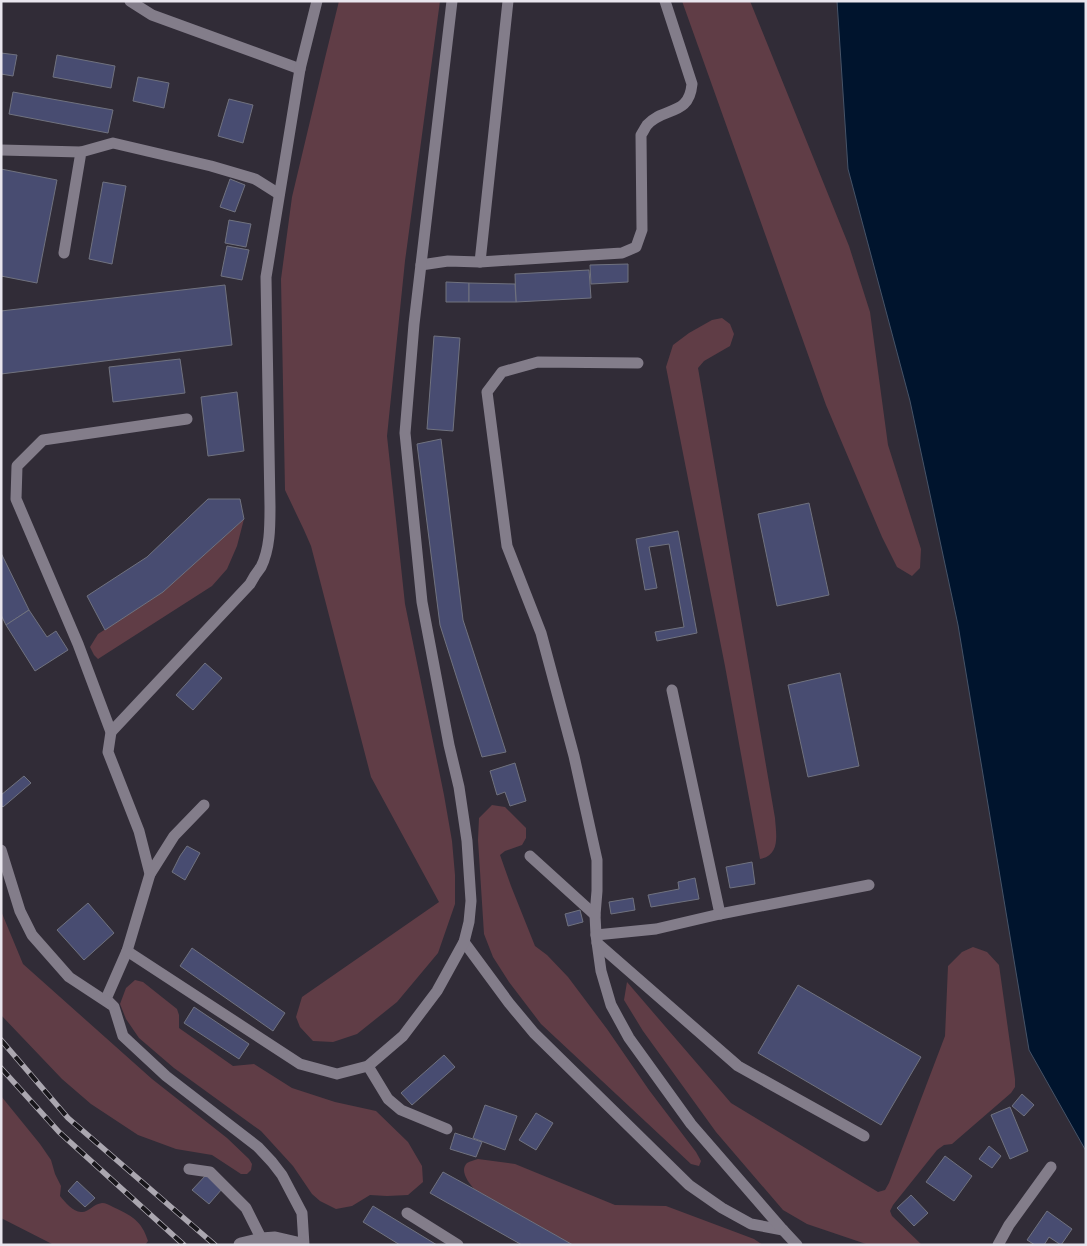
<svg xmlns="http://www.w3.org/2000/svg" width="1087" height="1246" viewBox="0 0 1087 1246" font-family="Mulish,sans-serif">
  <rect width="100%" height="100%" fill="#312c37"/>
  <g fill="#603d46">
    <path d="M 339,1 L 440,1 L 405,261 L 387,436 L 405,604 L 444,795 L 452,841 L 455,875 L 455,904 L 438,953 L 397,1002 L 357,1034 L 333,1042 L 313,1041 L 300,1027 L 296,1017 L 302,997 L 439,902 L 371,777 L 311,546 L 304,530 L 285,490 L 281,279 L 292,197 L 325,58 Z"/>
    <path d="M 682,1 L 750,1 L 849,246 L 870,312 L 888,445 L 921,549 L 920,568 L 912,576 L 897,567 L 882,537 L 826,405 Z"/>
    <path d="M 722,318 L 730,324 L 734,334 L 730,346 L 704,361 L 698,368 L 775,818 C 776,834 781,855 760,859 L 725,666 L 666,367 L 673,345 L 689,333 L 712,320 Z"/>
    <path d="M 244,519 L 237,546 L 227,569 L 212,586 L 98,659 L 94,655 L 90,647 L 98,634 L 163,592 Z"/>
    <path d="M 492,805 L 505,807 L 526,828 L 526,838 L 522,845 L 505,851 L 500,855 L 511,886 L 535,946 L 547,955 L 568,977 L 607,1029 L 649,1090 L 696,1152 L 701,1161 L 699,1166 L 691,1164 L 541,1024 L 509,982 L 493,957 L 484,934 L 478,840 L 479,818 Z"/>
    <path d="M 1,911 L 23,964 L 152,1079 L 227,1138 L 249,1159 L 252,1164 L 251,1170 L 247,1174 L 241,1174 L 212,1155 L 176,1149 L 138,1135 L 91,1104 L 62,1079 L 1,1015 Z"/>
    <path d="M 973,947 L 987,952 L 999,965 L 1015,1079 L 1015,1087 L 1011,1093 L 952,1144 L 944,1145 L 937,1150 L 893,1205 L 890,1211 L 892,1216 L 922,1245 L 869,1245 L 807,1224 L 783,1210 L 716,1132 L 643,1031 L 624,1000 L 627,982 L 731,1103 L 878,1192 L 885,1190 L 889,1183 L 945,1036 L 948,966 L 962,952 Z"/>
    <path d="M 135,980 L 143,982 L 177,1009 L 179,1015 L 179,1028 L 233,1066 L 254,1064 L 292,1088 L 335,1102 L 376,1111 L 408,1142 L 422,1166 L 423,1182 L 408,1195 L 387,1196 L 370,1195 L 352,1206 L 336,1209 L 320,1201 L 312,1194 L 293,1166 L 261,1131 L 174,1068 L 139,1038 L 126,1019 L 120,1004 L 126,988 Z"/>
    <path d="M 1,1096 L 40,1144 L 51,1160 L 55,1174 L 61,1186 L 60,1196 C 65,1202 73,1212 81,1212 C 88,1213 93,1204 102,1203 C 106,1203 109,1205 113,1207 C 131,1215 142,1221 148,1241 L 145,1245 L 54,1245 L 1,1218 Z"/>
    <path d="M 478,1159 L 515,1164 L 615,1205 L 666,1206 L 754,1239 L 763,1245 L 573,1245 L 474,1189 C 469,1183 459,1171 467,1163 C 470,1161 475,1160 478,1159 Z"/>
  </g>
  <path fill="#00142d" stroke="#465367" d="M 837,1 L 1086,1 L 1086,1151 L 1029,1050 L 958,625 L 910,401 L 848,169 Z"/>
  <g fill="#484c71" stroke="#70727f">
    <path d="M 1,53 L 17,55 L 13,76 L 1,74 Z"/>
    <path d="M 57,55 L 115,66 L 111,88 L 53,77 Z"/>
    <path d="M 138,77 L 169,83 L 164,108 L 133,101 Z"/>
    <path d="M 13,92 L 113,110 L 108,133 L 9,114 Z"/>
    <path d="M 229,99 L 253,105 L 243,143 L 218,136 Z"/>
    <path d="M 1,169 L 57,180 L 37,283 L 1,276 Z"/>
    <path d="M 230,179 L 245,185 L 235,212 L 220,207 Z"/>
    <path d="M 103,182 L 126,186 L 112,264 L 89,259 Z"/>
    <path d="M 229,220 L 251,224 L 246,247 L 225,243 Z"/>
    <path d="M 227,246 L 249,250 L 242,280 L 221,276 Z"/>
    <path d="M 628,264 L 628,282 L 591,284 L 590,265 Z"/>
    <path d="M 589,270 L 591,298 L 516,302 L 515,274 Z"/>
    <path d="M 446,282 L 469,283 L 469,302 L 446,302 Z"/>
    <path d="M 469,283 L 515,284 L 516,302 L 469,302 Z"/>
    <path d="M 225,285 L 232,345 L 1,374 L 1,311 Z"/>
    <path d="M 434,336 L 460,338 L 453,431 L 427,429 Z"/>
    <path d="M 180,359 L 185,393 L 113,402 L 109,367 Z"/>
    <path d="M 237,392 L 244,451 L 208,456 L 201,397 Z"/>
    <path d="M 441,439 L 463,620 L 506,752 L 482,757 L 440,625 L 417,444 Z"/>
    <path d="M 208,499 L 240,499 L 244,519 L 163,592 L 105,630 L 87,596 L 147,557 Z"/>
    <path d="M 809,503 L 829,595 L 777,606 L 758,514 Z"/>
    <path d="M 678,531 L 697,633 L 657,641 L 655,632 L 684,627 L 669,544 L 649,547 L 657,588 L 645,590 L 636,539 Z"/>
    <path d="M 1,553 L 29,610 L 6,625 L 1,615 Z"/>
    <path d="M 29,610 L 47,637 L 56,631 L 68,650 L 35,671 L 6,625 Z"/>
    <path d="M 205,663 L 222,678 L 193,710 L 176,695 Z"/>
    <path d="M 840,673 L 859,766 L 808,777 L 788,685 Z"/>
    <path d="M 515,763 L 526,801 L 510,806 L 505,792 L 497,795 L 490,771 Z"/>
    <path d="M 24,776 L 31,783 L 3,807 L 1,805 L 1,795 Z"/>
    <path d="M 187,846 L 200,853 L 185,880 L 172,872 L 180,856 Z"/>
    <path d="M 752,862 L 755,884 L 730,888 L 726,867 Z"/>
    <path d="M 695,878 L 699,899 L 651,907 L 648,895 L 679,889 L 678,882 Z"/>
    <path d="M 633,898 L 635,910 L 611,914 L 609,902 Z"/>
    <path d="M 88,903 L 114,933 L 84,960 L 57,930 Z"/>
    <path d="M 580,910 L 583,922 L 568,926 L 565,914 Z"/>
    <path d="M 192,948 L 285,1013 L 273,1031 L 180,966 Z"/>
    <path d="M 798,985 L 921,1057 L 881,1125 L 758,1053 Z"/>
    <path d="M 194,1007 L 249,1044 L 239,1059 L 184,1023 Z"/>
    <path d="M 444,1055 L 455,1067 L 412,1105 L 401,1093 Z"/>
    <path d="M 1022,1094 L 1034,1105 L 1024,1116 L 1012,1106 Z"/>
    <path d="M 485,1105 L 517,1116 L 505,1150 L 473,1138 Z"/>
    <path d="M 1010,1107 L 1028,1151 L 1010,1159 L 991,1115 Z"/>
    <path d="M 536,1113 L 553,1123 L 536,1150 L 519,1140 Z"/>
    <path d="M 455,1133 L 482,1142 L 476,1157 L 450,1149 Z"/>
    <path d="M 989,1146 L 1001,1156 L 992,1168 L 979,1159 Z"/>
    <path d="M 945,1156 L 972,1176 L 954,1201 L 926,1182 Z"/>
    <path d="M 443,1172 L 474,1189 L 573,1245 L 522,1245 L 430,1193 Z"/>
    <path d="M 206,1175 L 222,1189 L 209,1204 L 192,1190 Z"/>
    <path d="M 77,1181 L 95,1198 L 85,1207 L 68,1191 Z"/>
    <path d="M 911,1195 L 928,1213 L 914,1226 L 897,1208 Z"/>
    <path d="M 373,1206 L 437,1245 L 400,1245 L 363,1222 Z"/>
    <path d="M 1047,1211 L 1072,1229 L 1061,1245 L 1049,1237 L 1044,1245 L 1035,1245 L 1027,1240 Z"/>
  </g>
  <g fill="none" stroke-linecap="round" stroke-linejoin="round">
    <g stroke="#837d8a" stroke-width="11">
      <path d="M 130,1 L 152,15 L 300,69"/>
      <path d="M 1,150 L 81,152"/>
      <path d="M 64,253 L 81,152 L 113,143 L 211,166 L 255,179 L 279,194"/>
      <path d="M 480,262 L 508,1"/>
      <path d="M 421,265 L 448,261 L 480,262 L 622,253 L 636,247 L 642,230 L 641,135 C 643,132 645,128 647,125 C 664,106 689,117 692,84 L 665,1"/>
      <path d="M 187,419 L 43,440 L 17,466 L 16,499 L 78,644 L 111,732 L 108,752 L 139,831 L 150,874 L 127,951 L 106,999 L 114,1007 L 123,1036 L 166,1076 L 258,1147 L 272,1162 L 282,1175 L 302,1213 L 304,1245"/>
      <path d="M 672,690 L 720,914"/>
      <path d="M 111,732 L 250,584 C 253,578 257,572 261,567 C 270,549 270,527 270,507 L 266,277 L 300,69 L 317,1"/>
      <path d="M 1,850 L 20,911 L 32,935 L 69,977 L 110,1004"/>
      <path d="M 530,856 L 595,915"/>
      <path d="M 150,874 L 174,836 L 204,805"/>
      <path d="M 596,935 L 595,915 L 597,891 L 597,860 L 574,756 L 541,633 L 507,546 L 487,392 L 502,372 L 538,362 L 638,363"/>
      <path d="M 464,942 L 509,1003 L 534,1033 L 689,1185 L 722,1208 L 751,1224 L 783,1230"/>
      <path d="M 597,943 L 738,1066 L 864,1136"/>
      <path d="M 127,951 L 300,1064 L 337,1074 L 368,1066 L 403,1036 L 437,991 L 464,942 L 469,922 L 471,901 L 467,841 L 459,787 L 449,745 L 422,602 L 405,433 L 414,324 L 452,1"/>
      <path d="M 368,1066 L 388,1099 L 401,1110 L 447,1129"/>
      <path d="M 189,1169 L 210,1172 L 246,1208 L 262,1240"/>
      <path d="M 407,1213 L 458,1245"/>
      <path d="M 797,1245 L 783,1230 L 691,1124 L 629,1038 L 611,1005 L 601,971 L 596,935 L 656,929 L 720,914 L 869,885"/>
      <path d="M 998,1245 L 1009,1225 L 1051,1167"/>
    </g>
    <path stroke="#837d8a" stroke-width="15" d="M 241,1245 L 262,1240 L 275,1239 L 301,1245"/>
    <g stroke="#aba7b0" stroke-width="5.5">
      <g id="rail">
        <path d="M 1,1040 L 68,1118 L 215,1245"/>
        <path d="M 1,1068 L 59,1132 L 184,1245"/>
      </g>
    </g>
    <use href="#rail" stroke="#18161b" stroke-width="4" stroke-dasharray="11" stroke-linecap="butt"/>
  </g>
  <rect width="1087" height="1246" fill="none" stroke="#e9e6ee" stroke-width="5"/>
</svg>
